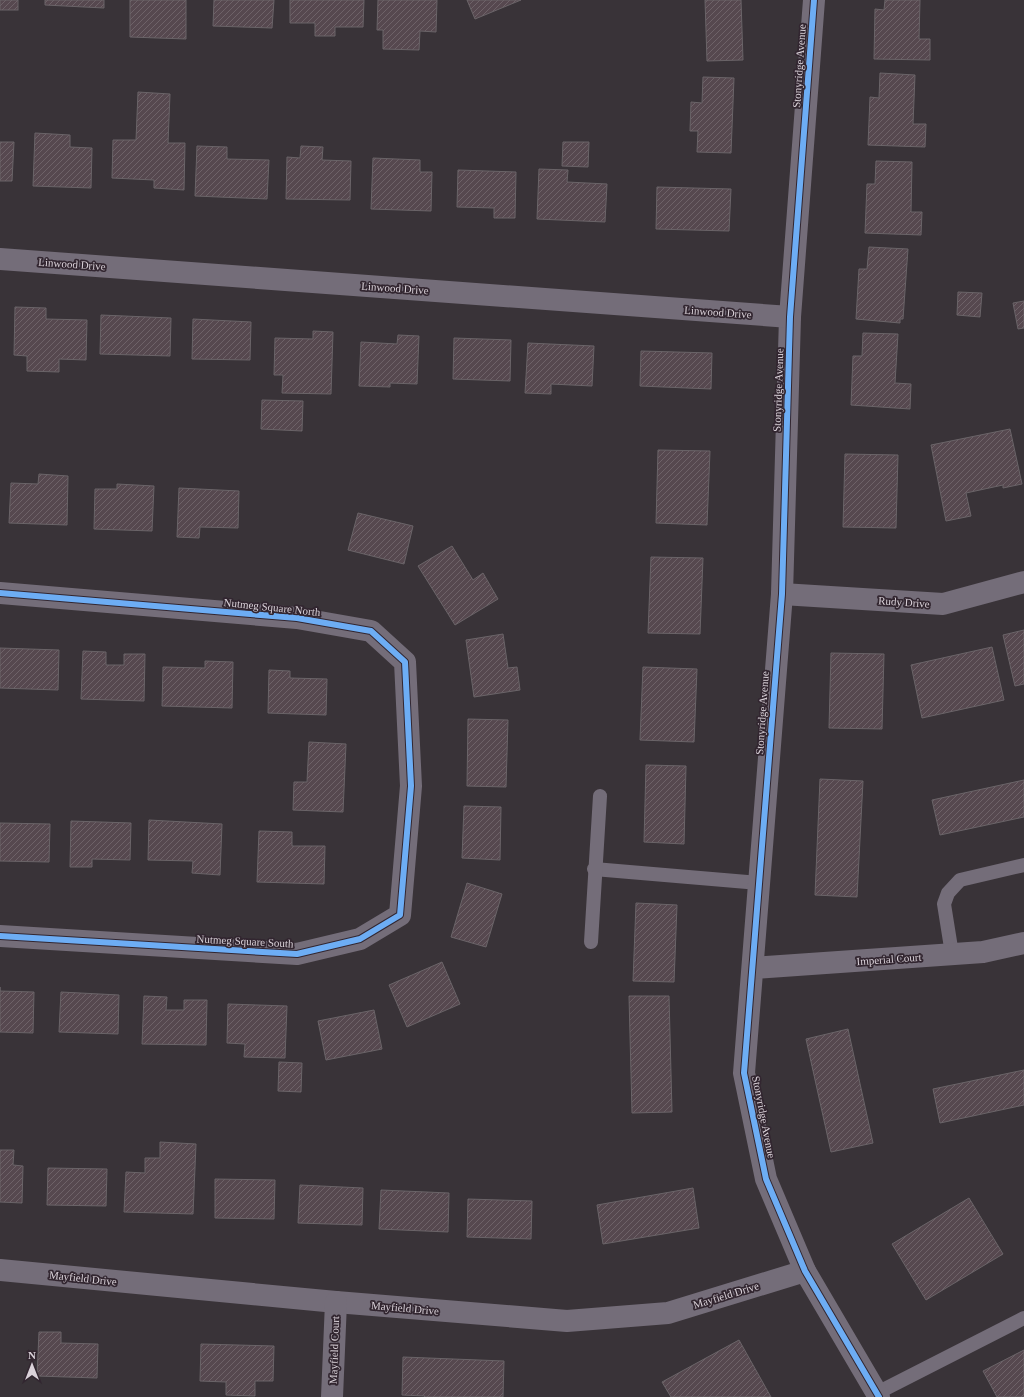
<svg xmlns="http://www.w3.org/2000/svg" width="1024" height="1397" viewBox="0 0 1024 1397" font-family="'Times New Roman',serif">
  <defs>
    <pattern id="building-hatch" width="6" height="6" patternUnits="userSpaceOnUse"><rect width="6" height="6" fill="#56484f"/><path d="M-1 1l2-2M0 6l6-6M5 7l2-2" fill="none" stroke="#6e6268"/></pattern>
  </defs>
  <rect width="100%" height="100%" fill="#393338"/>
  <g fill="url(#building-hatch)" stroke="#6a6468">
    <rect x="0" y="0" width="18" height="10"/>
    <path d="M 45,0 L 104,0 L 104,8 L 45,5 Z"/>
    <path d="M 130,0 L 186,0 L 186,39 L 130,37 Z"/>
    <path d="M 214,0 L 274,0 L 272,28 L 213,26 Z"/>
    <path d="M 290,0 L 364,0 L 363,27 L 335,27 L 335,36 L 315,36 L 315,23 L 290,23 Z"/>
    <path d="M 378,0 L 437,0 L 436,32 L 420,31 L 419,50 L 383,49 L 383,30 L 377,30 Z"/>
    <path d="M 467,0 L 521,0 L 475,19 Z"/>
    <path d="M 705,0 L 741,0 L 743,60 L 707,61 Z"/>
    <path d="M 885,0 L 920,0 L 919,39 L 930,39 L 930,60 L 874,59 L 875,9 L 884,10 Z"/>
    <path d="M 880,73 L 915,75 L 913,124 L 926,124 L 925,147 L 868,145 L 870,97 L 879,98 Z"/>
    <path d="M 703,77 L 734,78 L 731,153 L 697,152 L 698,131 L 690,131 L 691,102 L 702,103 Z"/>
    <path d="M 138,92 L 170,94 L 168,143 L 185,143 L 184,190 L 154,188 L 154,180 L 112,178 L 113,140 L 136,140 Z"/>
    <path d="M 35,133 L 70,135 L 70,147 L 92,148 L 91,188 L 33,186 Z"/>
    <path d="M 0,142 L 14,142 L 12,181 L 0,181 Z"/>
    <path d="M 563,142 L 589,142 L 588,167 L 562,166 Z"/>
    <path d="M 197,146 L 227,147 L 227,159 L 269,160 L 267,199 L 195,196 Z"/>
    <path d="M 301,146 L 323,147 L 322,160 L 351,161 L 350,200 L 286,199 L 287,157 L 300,158 Z"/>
    <path d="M 373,158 L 420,160 L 420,172 L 432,172 L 431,211 L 371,209 Z"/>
    <path d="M 876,161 L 912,162 L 911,212 L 922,212 L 921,235 L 865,233 L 867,184 L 875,184 Z"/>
    <path d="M 539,169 L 568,170 L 567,182 L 607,184 L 605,222 L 537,219 Z"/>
    <path d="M 458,170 L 516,172 L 515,218 L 494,218 L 494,208 L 457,207 Z"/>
    <path d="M 657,187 L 731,189 L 729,231 L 656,229 Z"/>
    <path d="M 869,247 L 908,249 L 903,319 L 900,319 L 900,323 L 856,319 L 859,269 L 867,269 Z"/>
    <path d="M 958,292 L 982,293 L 980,317 L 957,315 Z"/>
    <path d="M 1024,301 L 1024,328 L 1018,329 L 1013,303 Z"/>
    <path d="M 15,307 L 46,308 L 46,319 L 87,320 L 86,360 L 59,359 L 59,372 L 27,371 L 27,356 L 14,355 Z"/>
    <path d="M 101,315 L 171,318 L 170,356 L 100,354 Z"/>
    <path d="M 193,319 L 251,322 L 250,360 L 192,359 Z"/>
    <path d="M 313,331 L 333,332 L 331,394 L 282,393 L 283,375 L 274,375 L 275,338 L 313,339 Z"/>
    <path d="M 863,333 L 898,334 L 895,383 L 911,384 L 910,409 L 851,405 L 853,356 L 862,356 Z"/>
    <path d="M 398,335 L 419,336 L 417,384 L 390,383 L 390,387 L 359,386 L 361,342 L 397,344 Z"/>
    <path d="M 454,338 L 511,340 L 510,381 L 453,379 Z"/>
    <path d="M 528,343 L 594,346 L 592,386 L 551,384 L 551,394 L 525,393 Z"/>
    <path d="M 641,351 L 712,353 L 711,389 L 640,386 Z"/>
    <path d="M 262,400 L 303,401 L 302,431 L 261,429 Z"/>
    <path d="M 1010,429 L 1022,484 L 1003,488 L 1003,485 L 966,493 L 971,516 L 946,521 L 931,445 Z"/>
    <path d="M 658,450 L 710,451 L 707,525 L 656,523 Z"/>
    <path d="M 845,454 L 898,455 L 896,528 L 843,527 Z"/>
    <path d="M 39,474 L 68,476 L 67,525 L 9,523 L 11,483 L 38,484 Z"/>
    <path d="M 117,484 L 154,486 L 152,531 L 94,529 L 95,489 L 117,489 Z"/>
    <path d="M 179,488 L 239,491 L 238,528 L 200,527 L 199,538 L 177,537 Z"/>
    <path d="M 358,513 L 413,526 L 404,564 L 348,550 Z"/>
    <path d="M 452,546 L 473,580 L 483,573 L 498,599 L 455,625 L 418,566 Z"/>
    <path d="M 651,557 L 703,558 L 700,634 L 648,633 Z"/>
    <path d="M 1024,630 L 1024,684 L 1015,686 L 1003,635 Z"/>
    <path d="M 503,634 L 508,668 L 517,667 L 520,690 L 474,697 L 466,640 Z"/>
    <path d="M 992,647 L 1004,700 L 922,718 L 911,665 Z"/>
    <path d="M 0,648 L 59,650 L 58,690 L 0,688 Z"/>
    <path d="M 83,651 L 106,652 L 106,665 L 124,665 L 124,654 L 145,654 L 144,701 L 81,699 Z"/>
    <path d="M 831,653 L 884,654 L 882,729 L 829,728 Z"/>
    <path d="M 205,661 L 233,662 L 232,708 L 162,706 L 163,667 L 205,668 Z"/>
    <path d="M 643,667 L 697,669 L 694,742 L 640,740 Z"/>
    <path d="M 269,670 L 290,671 L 290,678 L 327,679 L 326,715 L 268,713 Z"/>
    <path d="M 468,719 L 508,720 L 506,787 L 467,786 Z"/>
    <path d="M 309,742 L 346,744 L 343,812 L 293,810 L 294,782 L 307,782 Z"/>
    <path d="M 646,765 L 686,766 L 684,844 L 644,842 Z"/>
    <path d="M 820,779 L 863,781 L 857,897 L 815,895 Z"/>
    <path d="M 1024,780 L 1024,817 L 940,835 L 932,800 Z"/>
    <path d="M 464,806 L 501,807 L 500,860 L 462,858 Z"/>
    <path d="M 149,820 L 222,824 L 220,875 L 192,873 L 193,861 L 148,860 Z"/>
    <path d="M 71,821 L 131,823 L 130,860 L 92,859 L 92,867 L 70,867 Z"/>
    <path d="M 0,823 L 50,824 L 49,862 L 0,861 Z"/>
    <path d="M 259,831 L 292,832 L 292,846 L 325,846 L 324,884 L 257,882 Z"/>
    <path d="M 467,883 L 502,894 L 486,947 L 451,937 Z"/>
    <path d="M 636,903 L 677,905 L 674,982 L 633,981 Z"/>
    <path d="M 442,962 L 460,1004 L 407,1027 L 389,985 Z"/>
    <path d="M 0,987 L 0,991 L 34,992 L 33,1033 L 0,1032 Z"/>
    <path d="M 61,992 L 119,995 L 118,1034 L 59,1032 Z"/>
    <path d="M 144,996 L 167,997 L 166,1010 L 184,1010 L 184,1000 L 207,1000 L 206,1045 L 142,1044 Z"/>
    <path d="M 629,996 L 669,996 L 672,1112 L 632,1113 Z"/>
    <path d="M 228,1004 L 287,1006 L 285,1058 L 244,1057 L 245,1044 L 227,1043 Z"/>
    <path d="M 374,1010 L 382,1049 L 326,1060 L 318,1021 Z"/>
    <path d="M 848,1029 L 873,1143 L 831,1152 L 806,1039 Z"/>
    <path d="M 279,1062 L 302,1063 L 301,1092 L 278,1091 Z"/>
    <path d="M 1024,1070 L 1024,1105 L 940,1123 L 933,1089 Z"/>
    <path d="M 160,1142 L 196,1144 L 193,1214 L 124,1212 L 126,1172 L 145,1173 L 145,1158 L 160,1158 Z"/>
    <path d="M 0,1150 L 14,1150 L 13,1165 L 23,1166 L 22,1203 L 0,1202 Z"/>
    <path d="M 48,1168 L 107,1169 L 106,1206 L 47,1205 Z"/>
    <path d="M 215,1179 L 275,1180 L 274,1219 L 215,1218 Z"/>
    <path d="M 300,1185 L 363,1188 L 362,1225 L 298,1223 Z"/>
    <path d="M 693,1188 L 699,1228 L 603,1244 L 597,1205 Z"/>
    <path d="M 381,1190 L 449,1193 L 448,1232 L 379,1229 Z"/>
    <path d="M 969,1198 L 1003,1254 L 926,1300 L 892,1244 Z"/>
    <path d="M 468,1199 L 532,1201 L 531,1239 L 467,1237 Z"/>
    <path d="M 39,1332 L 61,1332 L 61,1343 L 98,1344 L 97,1378 L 37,1376 Z"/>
    <path d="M 739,1340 L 771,1397 L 671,1397 L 662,1382 Z"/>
    <path d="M 201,1344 L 274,1346 L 273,1381 L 255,1381 L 255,1396 L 226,1395 L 226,1382 L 200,1381 Z"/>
    <path d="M 1024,1350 L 1024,1397 L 997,1397 L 983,1371 Z"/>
    <path d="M 403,1357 L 504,1361 L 503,1397 L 424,1397 L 425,1396 L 402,1395 Z"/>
  </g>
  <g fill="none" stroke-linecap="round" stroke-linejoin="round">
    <g stroke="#746d79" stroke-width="14">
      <path d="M 594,869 L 759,883"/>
      <path d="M 591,942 L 600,796"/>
      <path d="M 952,954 L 944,904 L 948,893 L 960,880 L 1024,865"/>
      <path d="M 877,1393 L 1024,1318"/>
    </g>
    <g stroke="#746d79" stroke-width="22">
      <path d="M 814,0 L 790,317 L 782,594 L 744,1073 L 766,1179 L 805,1271 L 879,1397"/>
      <path d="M 0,259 L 790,317"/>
      <path d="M 0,593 L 297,618 L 371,631 L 405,662 L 411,786 L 400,915 L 360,939 L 297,954 L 0,936"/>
      <path d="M 782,594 L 943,604 L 1024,582"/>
      <path d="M 753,968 L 983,952 L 1024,943"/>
      <path d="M 0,1270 L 336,1302 L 567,1321 L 668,1313 L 805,1271"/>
      <path d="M 332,1397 L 336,1302"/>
    </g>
    <g stroke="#322630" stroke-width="8">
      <g id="cycleway">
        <path d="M 814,0 L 790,317 L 782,594 L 744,1073 L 766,1179 L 805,1271 L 879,1397"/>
        <path d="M 0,593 L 297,618 L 371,631 L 405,662 L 411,786 L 400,915 L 360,939 L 297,954 L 0,936"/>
      </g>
    </g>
    <use href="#cycleway" stroke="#6dadf4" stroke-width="6"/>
  </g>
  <g text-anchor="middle" stroke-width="3.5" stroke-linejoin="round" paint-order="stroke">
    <g font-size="11" fill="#dad2d9" stroke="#322630">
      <text transform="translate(799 66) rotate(-86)" y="4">Stonyridge Avenue</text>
      <text transform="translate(72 264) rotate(4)" y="4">Linwood Drive</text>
      <text transform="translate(395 288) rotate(4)" y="4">Linwood Drive</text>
      <text transform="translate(718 312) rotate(4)" y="4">Linwood Drive</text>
      <text transform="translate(778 390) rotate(-88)" y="4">Stonyridge Avenue</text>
      <text transform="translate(904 602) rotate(4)" y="4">Rudy Drive</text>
      <text transform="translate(272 607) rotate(6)" y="4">Nutmeg Square North</text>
      <text transform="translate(762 713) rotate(-86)" y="4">Stonyridge Avenue</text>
      <text transform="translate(245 941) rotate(3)" y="4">Nutmeg Square South</text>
      <text transform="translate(889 959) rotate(-4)" y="4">Imperial Court</text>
      <text transform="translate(764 1117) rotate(79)" y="4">Stonyridge Avenue</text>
      <text transform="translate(83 1278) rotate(6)" y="4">Mayfield Drive</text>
      <text transform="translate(726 1295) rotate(-17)" y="4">Mayfield Drive</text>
      <text transform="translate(405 1308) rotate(5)" y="4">Mayfield Drive</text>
      <text transform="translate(334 1350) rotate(-88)" y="4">Mayfield Court</text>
    </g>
  </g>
  <g transform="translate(32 1365)" stroke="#322630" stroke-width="3" paint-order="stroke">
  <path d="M0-3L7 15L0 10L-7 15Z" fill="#dad2d9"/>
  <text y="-6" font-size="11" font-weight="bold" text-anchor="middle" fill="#dad2d9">N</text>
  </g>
</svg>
